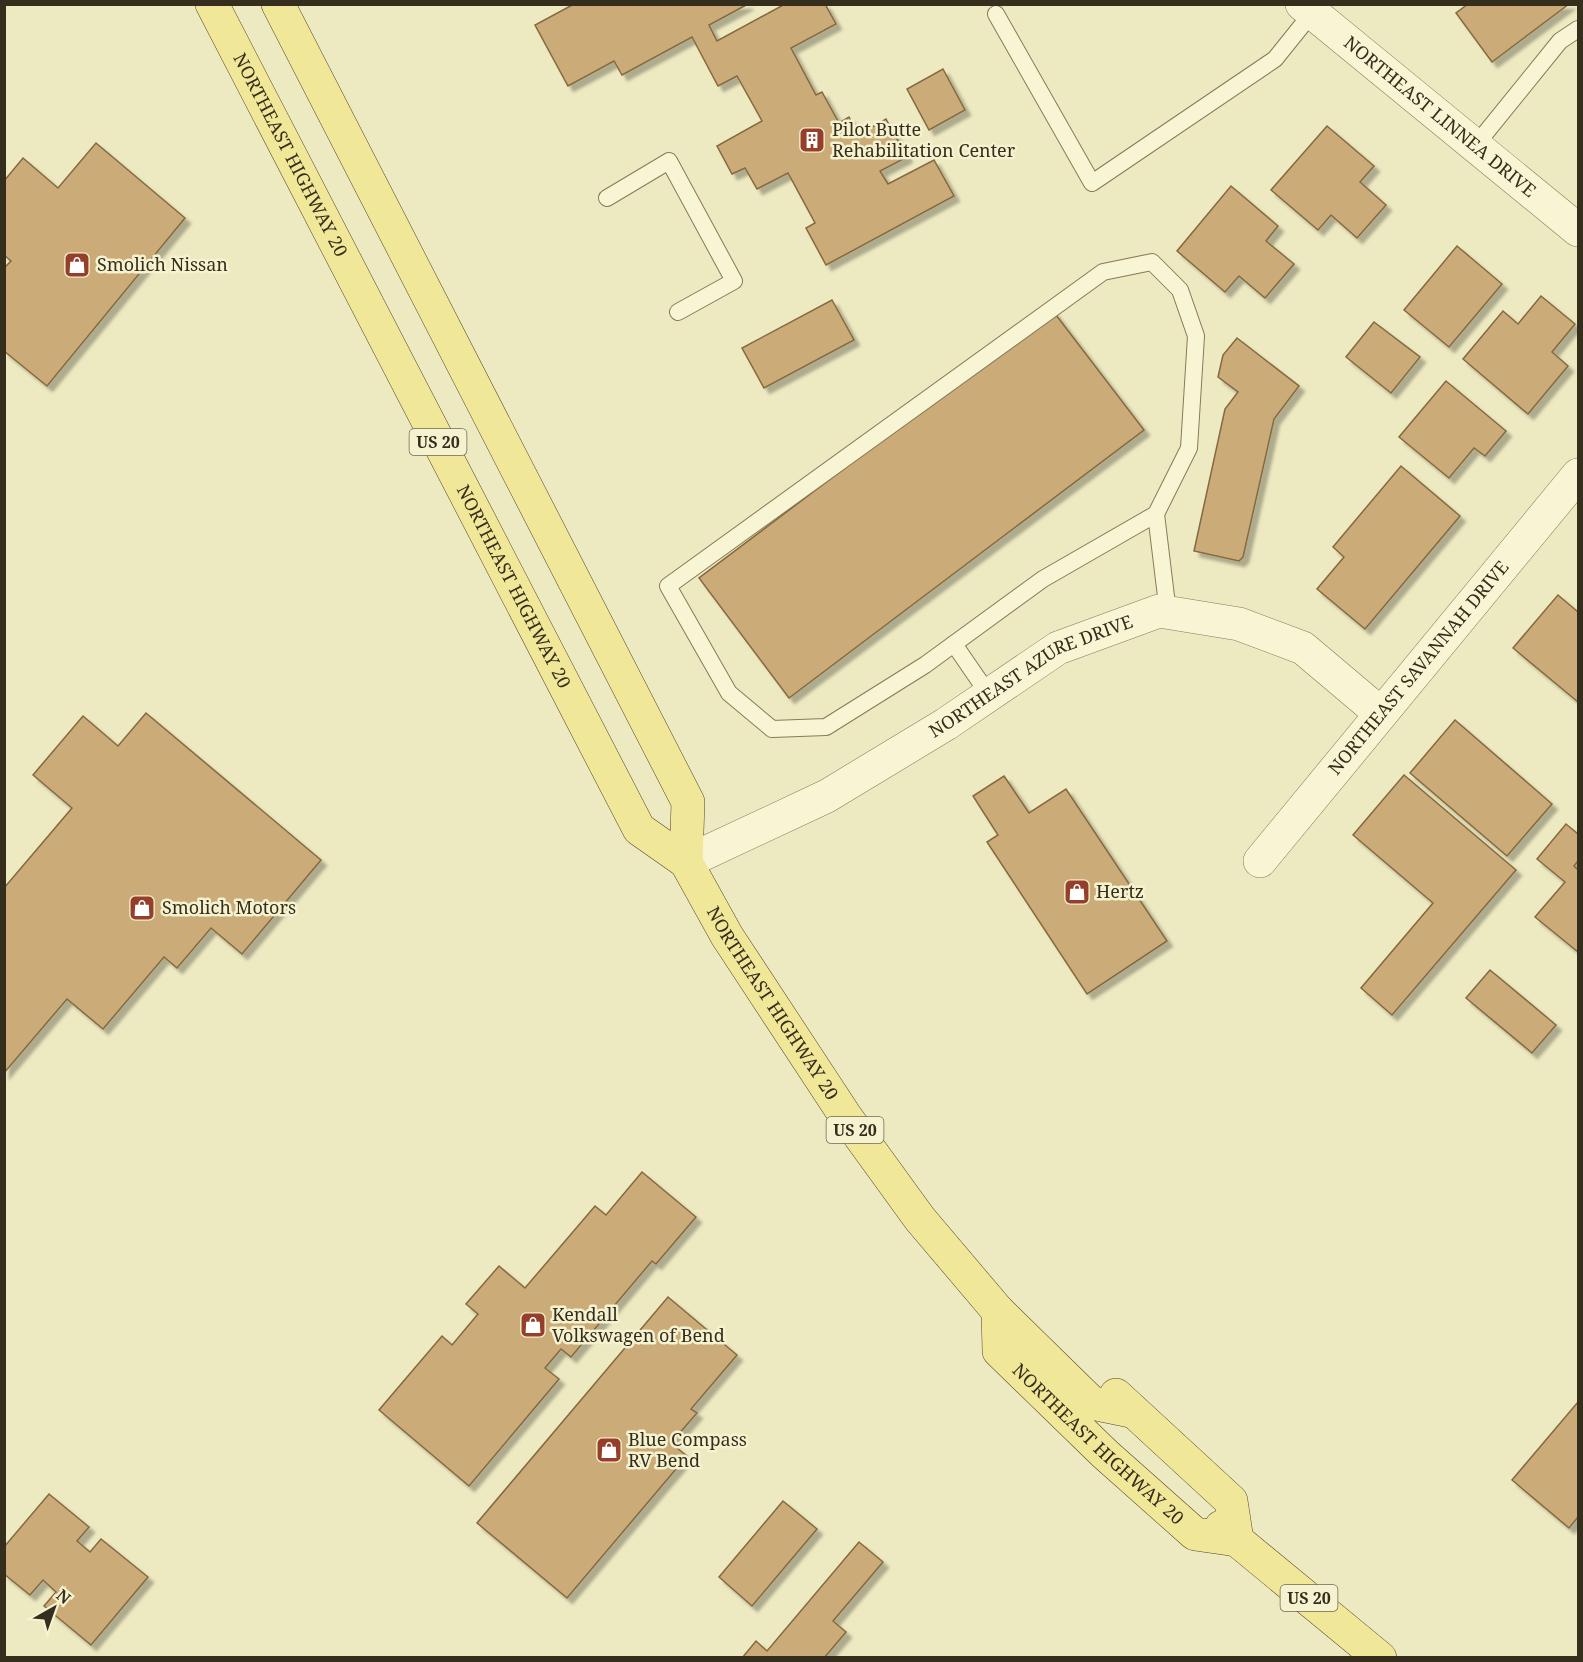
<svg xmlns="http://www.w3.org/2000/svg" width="1583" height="1662" viewBox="0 0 1583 1662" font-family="'Noto Serif',serif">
  <defs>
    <filter id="shadow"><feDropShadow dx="5.5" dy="5.5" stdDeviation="1.5" flood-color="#0004"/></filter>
  </defs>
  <rect width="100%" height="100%" fill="#ede9c1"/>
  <g fill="#cbab77" stroke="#85693f" stroke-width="1.5" filter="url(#shadow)">
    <path d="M 574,4 L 748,4 L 709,25 L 717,41 L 785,4 L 825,4 L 836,24 L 791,48 L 816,95 L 822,92 L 839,123 L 849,117 L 858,135 L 886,119 L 907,157 L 880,171 L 888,184 L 934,160 L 954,196 L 826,265 L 806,228 L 815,223 L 788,173 L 757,189 L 745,168 L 732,174 L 717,146 L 762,121 L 737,76 L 718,86 L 692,37 L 622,75 L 614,61 L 568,86 L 535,25 Z"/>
    <path d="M 1468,4 L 1569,4 L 1492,62 L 1456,13 Z"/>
    <path d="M 943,69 L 965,110 L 929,130 L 907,89 Z"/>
    <path d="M 1327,126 L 1374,166 L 1360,182 L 1386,205 L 1357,238 L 1331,215 L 1318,230 L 1271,190 Z"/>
    <path d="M 96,143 L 185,218 L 47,386 L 4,351 L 4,268 L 11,261 L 4,255 L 4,181 L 23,158 L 58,188 Z"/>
    <path d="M 1231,186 L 1278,226 L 1266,241 L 1294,264 L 1265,298 L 1239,276 L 1225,292 L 1177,251 Z"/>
    <path d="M 1457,246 L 1502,284 L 1449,347 L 1404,310 Z"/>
    <path d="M 1541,296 L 1575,324 L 1552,352 L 1568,366 L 1528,414 L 1463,359 L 1503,311 L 1518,324 Z"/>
    <path d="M 832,300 L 854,340 L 764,388 L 742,348 Z"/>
    <path d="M 1053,311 L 1144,430 L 789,698 L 699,578 Z"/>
    <path d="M 1374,322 L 1420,357 L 1391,393 L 1346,357 Z"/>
    <path d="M 1237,338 L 1299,386 L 1274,419 L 1243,557 L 1239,561 L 1194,551 L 1225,409 L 1238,392 L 1218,377 L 1223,355 Z"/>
    <path d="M 1446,381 L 1506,431 L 1485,456 L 1474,448 L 1449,478 L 1399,437 Z"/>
    <path d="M 1401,466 L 1460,516 L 1365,629 L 1317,589 L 1344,557 L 1333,547 Z"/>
    <path d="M 1558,595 L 1578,612 L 1578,702 L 1513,648 Z"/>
    <path d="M 146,713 L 321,860 L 242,954 L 211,928 L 177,968 L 164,957 L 103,1029 L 67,999 L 4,1073 L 4,888 L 72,808 L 33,775 L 83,716 L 118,746 Z"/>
    <path d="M 1455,720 L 1552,804 L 1507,856 L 1410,773 Z"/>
    <path d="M 1404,775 L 1516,870 L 1392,1015 L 1361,988 L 1433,903 L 1353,835 Z"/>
    <path d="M 1004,776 L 1029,813 L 1066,789 L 1167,941 L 1087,994 L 987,842 L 998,835 L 973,796 Z"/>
    <path d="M 1566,824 L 1578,834 L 1578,861 L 1574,866 L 1578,870 L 1578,952 L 1535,917 L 1565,882 L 1537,859 Z"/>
    <path d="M 1490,970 L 1556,1025 L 1532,1053 L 1466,998 Z"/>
    <path d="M 642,1172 L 696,1217 L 656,1264 L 652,1261 L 571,1357 L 561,1349 L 545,1368 L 559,1379 L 469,1486 L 379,1410 L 442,1336 L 452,1345 L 478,1314 L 466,1304 L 499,1266 L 525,1288 L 595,1206 L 606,1215 Z"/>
    <path d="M 668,1297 L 737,1355 L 691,1409 L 697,1413 L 671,1443 L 687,1456 L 567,1598 L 477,1523 Z"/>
    <path d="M 1578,1402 L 1578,1517 L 1569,1528 L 1512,1480 Z"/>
    <path d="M 49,1494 L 89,1527 L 77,1541 L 90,1552 L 101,1539 L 148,1577 L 91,1645 L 44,1606 L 56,1592 L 43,1580 L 30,1595 L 4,1574 L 4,1547 Z"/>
    <path d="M 783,1501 L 817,1529 L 752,1606 L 719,1577 Z"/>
    <path d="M 859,1542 L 883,1562 L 833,1621 L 846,1632 L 824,1658 L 742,1658 L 756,1641 L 767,1651 Z"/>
  </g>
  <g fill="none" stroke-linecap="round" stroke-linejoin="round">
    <g stroke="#867a59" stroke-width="18">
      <g id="service">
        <path d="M 996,14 L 1092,183 L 1275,59 L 1312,13"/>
        <path d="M 1475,146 L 1560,41 L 1578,29"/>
        <path d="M 607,198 L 669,161 L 734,281 L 678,312"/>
        <path d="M 1156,514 L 1189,448 L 1196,336 L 1180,290 L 1152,262 L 1103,272 L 668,586 L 729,693 L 772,729 L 826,727 L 925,665 L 1043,579 L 1156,514 L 1168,613"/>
        <path d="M 954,644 L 989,695"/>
      </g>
    </g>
    <g stroke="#867a59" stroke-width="34">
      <g id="minor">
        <path id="s1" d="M 1302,4 L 1578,230"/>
        <path id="s2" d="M 1260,861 C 1365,732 1472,604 1578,475"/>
        <path id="s3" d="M 686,862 L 827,796 L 946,724 L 1058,648 L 1159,611 L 1239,624 L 1303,648 L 1380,713"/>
      </g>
    </g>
    <g stroke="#54472d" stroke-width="34">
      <g id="primary">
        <path id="s4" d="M 212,4 L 639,829 L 686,862 L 727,936 L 846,1117 L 920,1219 L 998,1311 L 1092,1403 L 1131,1411"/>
        <path d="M 278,4 L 688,802 L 686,862"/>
        <path id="s5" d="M 998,1311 L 999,1351 L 1105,1454 L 1195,1534 L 1237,1540"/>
        <path d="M 1116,1395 L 1231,1501 L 1237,1540"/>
        <path d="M 1221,1527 L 1380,1658"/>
      </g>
    </g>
    <use href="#service" stroke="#f8f5d4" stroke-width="16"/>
    <use href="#minor" stroke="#f8f5d4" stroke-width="33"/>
    <use href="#primary" stroke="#f0e799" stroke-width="33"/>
  </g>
  <defs>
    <g id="building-square" transform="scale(1.35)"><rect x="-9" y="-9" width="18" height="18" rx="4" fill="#953f2a" stroke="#f5f2d0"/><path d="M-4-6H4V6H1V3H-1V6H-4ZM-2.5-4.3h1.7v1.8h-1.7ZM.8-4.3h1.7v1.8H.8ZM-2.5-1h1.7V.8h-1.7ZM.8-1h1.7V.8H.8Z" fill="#fff"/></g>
    <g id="shop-square" transform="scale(1.35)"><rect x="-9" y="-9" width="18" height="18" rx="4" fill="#953f2a" stroke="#f5f2d0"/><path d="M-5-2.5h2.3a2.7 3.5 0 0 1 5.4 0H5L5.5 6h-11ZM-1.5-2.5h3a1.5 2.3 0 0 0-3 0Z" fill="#fff"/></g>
  </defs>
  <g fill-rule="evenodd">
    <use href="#building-square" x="812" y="140"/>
    <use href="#shop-square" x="77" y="265"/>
    <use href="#shop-square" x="1077" y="892"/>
    <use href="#shop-square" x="142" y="908"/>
    <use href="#shop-square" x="533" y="1325"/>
    <use href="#shop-square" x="609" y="1450"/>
  </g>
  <g text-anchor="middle" stroke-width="5" stroke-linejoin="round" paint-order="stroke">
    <g fill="#f5f2d0" stroke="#6f6953" stroke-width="1.5">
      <rect x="409.5" y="429" width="57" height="26" rx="4.5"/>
      <rect x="826.5" y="1117" width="57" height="26" rx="4.5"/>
      <rect x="1280.5" y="1585" width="57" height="26" rx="4.5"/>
    </g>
    <g font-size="16" font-weight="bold" fill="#362e1d">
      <text x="438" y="448">US 20</text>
      <text x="855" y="1136">US 20</text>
      <text x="1309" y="1604">US 20</text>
    </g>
    <g font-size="18" fill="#362e1d" stroke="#f5f2d0">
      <text dy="6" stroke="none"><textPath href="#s1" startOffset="178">NORTHEAST LINNEA DRIVE</textPath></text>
      <text dy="6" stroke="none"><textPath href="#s4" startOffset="170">NORTHEAST HIGHWAY 20</textPath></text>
      <text dy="6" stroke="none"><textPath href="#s4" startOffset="656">NORTHEAST HIGHWAY 20</textPath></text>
      <text dy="6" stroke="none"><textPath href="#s2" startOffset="250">NORTHEAST SAVANNAH DRIVE</textPath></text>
      <text dy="6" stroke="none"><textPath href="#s3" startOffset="393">NORTHEAST AZURE DRIVE</textPath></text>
      <text dy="6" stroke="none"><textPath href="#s4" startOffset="1152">NORTHEAST HIGHWAY 20</textPath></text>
      <text dy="6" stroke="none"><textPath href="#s5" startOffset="176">NORTHEAST HIGHWAY 20</textPath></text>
    </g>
    <g font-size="18" fill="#362e1d" stroke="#f5f2d0" text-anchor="start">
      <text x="832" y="136">Pilot Butte<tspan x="832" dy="21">Rehabilitation Center</tspan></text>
      <text x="97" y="271">Smolich Nissan</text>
      <text x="1096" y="898">Hertz</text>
      <text x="162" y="914">Smolich Motors</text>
      <text x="552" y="1321">Kendall<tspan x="552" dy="21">Volkswagen of Bend</tspan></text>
      <text x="628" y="1446">Blue Compass<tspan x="628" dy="21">RV Bend</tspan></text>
    </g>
  </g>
  <rect width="1583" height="1662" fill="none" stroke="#362e1d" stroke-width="12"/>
  <g transform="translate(54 1608) rotate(40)" stroke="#f5f2d0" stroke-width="4.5" paint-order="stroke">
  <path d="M0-4.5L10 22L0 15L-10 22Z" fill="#362e1d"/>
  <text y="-9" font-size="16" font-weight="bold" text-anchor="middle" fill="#362e1d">N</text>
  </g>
</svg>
